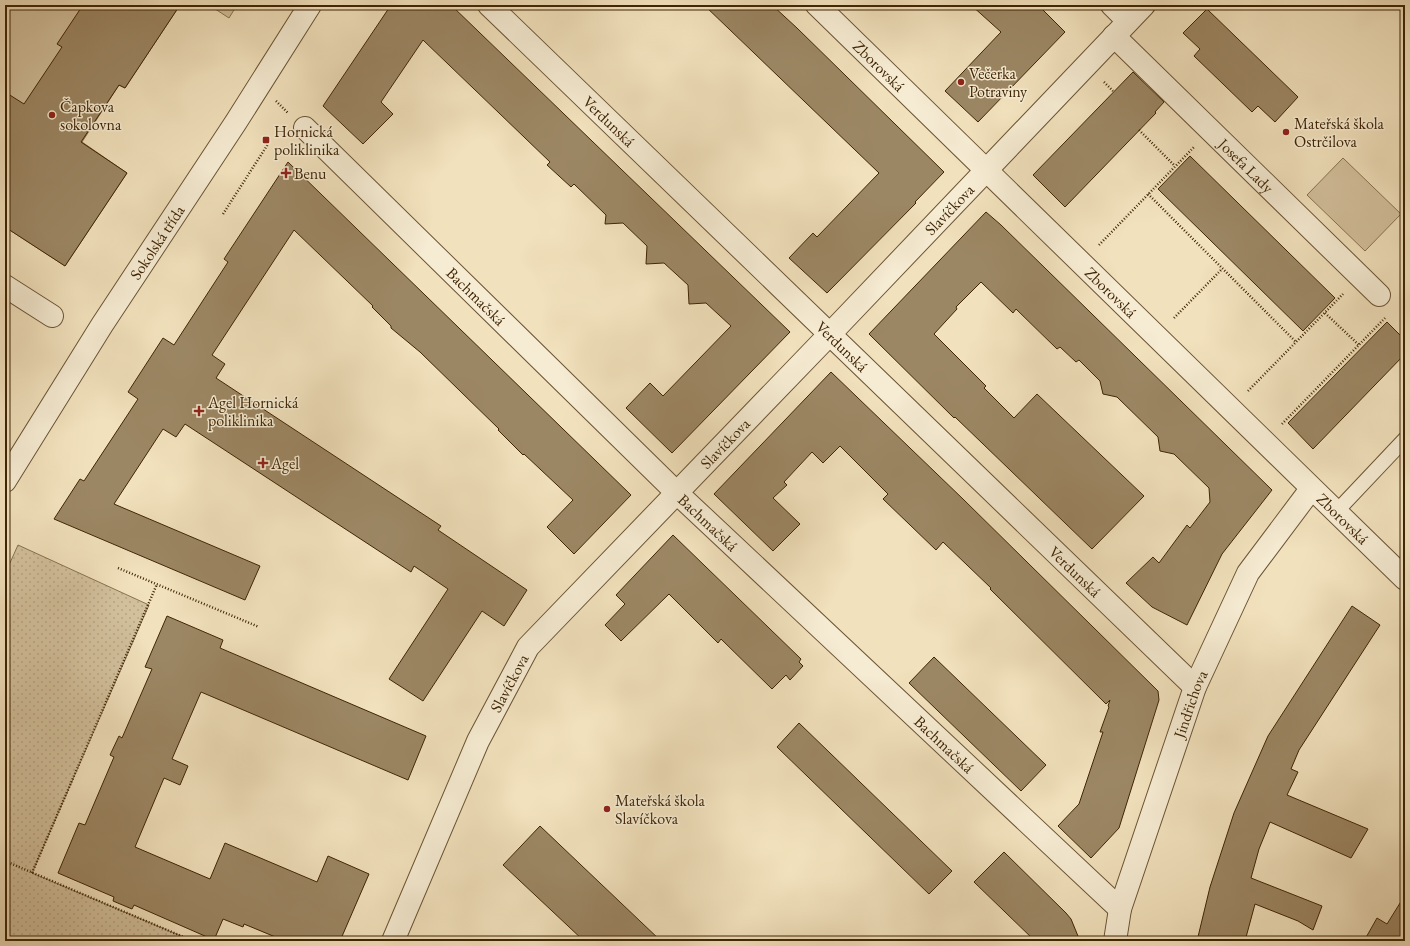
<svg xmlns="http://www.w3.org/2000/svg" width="1410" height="946" viewBox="0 0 1410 946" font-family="'EB Garamond',serif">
  <defs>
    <pattern id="grass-dots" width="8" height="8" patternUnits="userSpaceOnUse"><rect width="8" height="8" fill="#d3c19d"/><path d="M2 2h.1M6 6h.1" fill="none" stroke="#b6a686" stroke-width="1.8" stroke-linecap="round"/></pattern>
  </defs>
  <rect width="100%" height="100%" fill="#f1e1bc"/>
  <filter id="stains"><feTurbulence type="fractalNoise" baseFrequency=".005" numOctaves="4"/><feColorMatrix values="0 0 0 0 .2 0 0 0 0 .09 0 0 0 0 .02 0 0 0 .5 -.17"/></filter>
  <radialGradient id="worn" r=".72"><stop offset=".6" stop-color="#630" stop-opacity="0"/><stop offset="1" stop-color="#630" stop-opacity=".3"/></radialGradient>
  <path fill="url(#grass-dots)" stroke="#897351" d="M 18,545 L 149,605 L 32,873 L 193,941 L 5,941 L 5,574 Z"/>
  <g fill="#d3c19d" stroke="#897351">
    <path d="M 5,5 L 180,5 L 125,88 L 119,85 L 82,142 L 127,173 L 65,266 L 5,227 Z"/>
    <path d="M 209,5 L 237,5 L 229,18 Z"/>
    <path d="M 1343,158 L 1401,214 L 1365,251 L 1307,195 Z"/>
  </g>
  <g fill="#9c8764" stroke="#3f2505">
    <path d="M 83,5 L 180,5 L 125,88 L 119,85 L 81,142 L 127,173 L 65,266 L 5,227 L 5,92 L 24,104 L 62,47 L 57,44 Z"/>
    <path d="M 391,5 L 451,5 L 790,332 L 672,453 L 626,408 L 650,383 L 663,396 L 731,326 L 706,303 L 689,304 L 688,285 L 664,263 L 646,264 L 647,246 L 623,223 L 605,224 L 606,215 L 574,184 L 571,187 L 547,165 L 550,162 L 423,40 L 381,102 L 393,114 L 363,144 L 323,106 Z"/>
    <path d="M 704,5 L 772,5 L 797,28 L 944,172 L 915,202 L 916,203 L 827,293 L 789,258 L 813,233 L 817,237 L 879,173 Z"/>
    <path d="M 971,5 L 1038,5 L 1065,32 L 978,122 L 945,91 L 1001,32 Z"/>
    <path d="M 1207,9 L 1298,97 L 1275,122 L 1258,106 L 1252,112 L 1194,56 L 1200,49 L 1183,33 Z"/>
    <path d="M 1133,72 L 1164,102 L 1155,112 L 1156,113 L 1065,207 L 1033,175 Z"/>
    <path d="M 1190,156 L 1335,298 L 1303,331 L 1158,189 Z"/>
    <path d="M 288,162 L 631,495 L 574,554 L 547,527 L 573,500 L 524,454 L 523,455 L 498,430 L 499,429 L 420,352 L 391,328 L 391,326 L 372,307 L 373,306 L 294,230 L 212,355 L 225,364 L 216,378 L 441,526 L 438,530 L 527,590 L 504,626 L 482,611 L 423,701 L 389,679 L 448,589 L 414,566 L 411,572 L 185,424 L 176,437 L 163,429 L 114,504 L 260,566 L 245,600 L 54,519 L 80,479 L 84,481 L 138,399 L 128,392 L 163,338 L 174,345 L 228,262 L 224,259 Z"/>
    <path d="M 986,212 L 1001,225 L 1272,490 L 1222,554 L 1187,625 L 1152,607 L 1126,583 L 1153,557 L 1159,563 L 1187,525 L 1190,528 L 1210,502 L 1209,488 L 1174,454 L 1160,451 L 1158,437 L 1117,397 L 1103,394 L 1100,381 L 1079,360 L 1076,362 L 1060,347 L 1057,349 L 1016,309 L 1013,313 L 981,282 L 956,307 L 957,309 L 934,334 L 986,386 L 984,388 L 1014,418 L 1037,394 L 1144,496 L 1092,549 L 955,417 L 954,418 L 869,334 Z"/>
    <path d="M 1387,322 L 1405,340 L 1405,354 L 1313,449 L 1288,423 Z"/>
    <path d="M 831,372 L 963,499 L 1158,691 L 1159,700 L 1119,828 L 1091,858 L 1058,826 L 1079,804 L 1103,732 L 1100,732 L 1109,707 L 1108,706 L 1110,700 L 1106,704 L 990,589 L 991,588 L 943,542 L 936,550 L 883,499 L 888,494 L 840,446 L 823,463 L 812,452 L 784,482 L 787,485 L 773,498 L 800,524 L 773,551 L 714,494 Z"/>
    <path d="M 673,535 L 801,659 L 799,662 L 803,666 L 790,680 L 786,675 L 772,689 L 721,639 L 718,643 L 669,594 L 621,641 L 605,625 L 625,604 L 616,595 Z"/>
    <path d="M 1352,606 L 1380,625 L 1299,750 L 1291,769 L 1298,772 L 1287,795 L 1368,829 L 1351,858 L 1270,822 L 1259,849 L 1251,878 L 1322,906 L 1313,930 L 1298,921 L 1255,904 L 1245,941 L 1197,941 L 1210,887 L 1234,813 L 1268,736 Z"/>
    <path d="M 167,616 L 223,640 L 220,648 L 426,736 L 408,780 L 201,692 L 172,759 L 188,766 L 180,785 L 164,778 L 135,847 L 210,879 L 225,843 L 317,882 L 328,856 L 369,874 L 340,941 L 285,941 L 244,924 L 243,927 L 223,919 L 214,940 L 134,905 L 132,909 L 113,901 L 114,897 L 58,873 L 79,823 L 85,825 L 114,757 L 110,755 L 119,736 L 122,738 L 152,669 L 145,667 Z"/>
    <path d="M 934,657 L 1046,765 L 1021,791 L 909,683 Z"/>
    <path d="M 799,723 L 952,871 L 929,894 L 777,747 Z"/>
    <path d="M 540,826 L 661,941 L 584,941 L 503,865 Z"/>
    <path d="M 1004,852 L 1066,913 L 1071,919 L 1080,941 L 1035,941 L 974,882 Z"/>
    <path d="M 1405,895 L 1405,941 L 1364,941 L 1377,918 L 1387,924 Z"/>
  </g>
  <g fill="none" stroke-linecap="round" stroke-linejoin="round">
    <g stroke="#6c5433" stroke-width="16">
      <path id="service" d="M 1336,512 L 1405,439"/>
    </g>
    <g stroke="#6c5433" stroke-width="24">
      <g id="minor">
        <path id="s1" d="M 489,5 L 1195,687"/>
        <path id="s2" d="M 817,5 L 1405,579"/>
        <path d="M 1112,5 L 1128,21"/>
        <path id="s3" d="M 1114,36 L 1379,295"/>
        <path id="s4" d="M 305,128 L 677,493 L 1120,909"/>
        <path d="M 5,286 L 52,316"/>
        <path id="s5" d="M 5,481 L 102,325 L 236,122 L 310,5"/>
        <path id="s6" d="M 393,941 L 478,741 L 528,647 L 829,335 L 1144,5"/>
        <path id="s7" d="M 1115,941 L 1120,909 L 1195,687 L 1248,573 L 1311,489"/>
      </g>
    </g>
    <g stroke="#3f2505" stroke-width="2.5" stroke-dasharray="1 2" stroke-linecap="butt">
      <path d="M 1104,82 L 1113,91"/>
      <path d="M 276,101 L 288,113"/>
      <path d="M 1139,130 L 1175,166"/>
      <path d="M 1148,194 L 1296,342"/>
      <path d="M 223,214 L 270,141"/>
      <path d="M 1099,245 L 1195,146"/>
      <path d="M 1325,313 L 1359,345"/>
      <path d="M 1174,318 L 1222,269"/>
      <path d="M 1248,391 L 1343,294"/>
      <path d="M 5,409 L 9,403"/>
      <path d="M 1282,424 L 1385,318"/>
      <path d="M 118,568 L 259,627"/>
      <path d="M 5,861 L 193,941"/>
      <path d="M 32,873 L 157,584"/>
    </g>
    <use href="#service" stroke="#f6ecd3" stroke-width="14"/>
    <use href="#minor" stroke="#f6ecd3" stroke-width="22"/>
  </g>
  <g fill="#8f2418" stroke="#f6ecd3" stroke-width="1.5">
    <circle cx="961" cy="82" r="4"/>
    <circle cx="52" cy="115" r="4"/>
    <circle cx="1286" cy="132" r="4"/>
    <rect x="262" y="136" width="8" height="8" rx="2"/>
    <path d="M284 167h4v4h4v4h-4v4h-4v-4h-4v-4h4z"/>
    <path d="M197 405h4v4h4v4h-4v4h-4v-4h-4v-4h4z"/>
    <path d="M261 457h4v4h4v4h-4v4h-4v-4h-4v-4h4z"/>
    <circle cx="607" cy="809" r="4"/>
  </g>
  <g text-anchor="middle" stroke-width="3" stroke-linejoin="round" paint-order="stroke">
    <g font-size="16" fill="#3f2505" stroke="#f6ecd3">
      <text dy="6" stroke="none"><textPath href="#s2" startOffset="87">Zborovská</textPath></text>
      <text dy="6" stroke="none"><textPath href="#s1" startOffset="167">Verdunská</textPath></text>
      <text dy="6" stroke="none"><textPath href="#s3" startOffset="185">Josefa Lady</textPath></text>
      <text dy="6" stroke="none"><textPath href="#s6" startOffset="931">Slavíčkova</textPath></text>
      <text dy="6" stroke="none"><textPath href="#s5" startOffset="283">Sokolská třída</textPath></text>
      <text dy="6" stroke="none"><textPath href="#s2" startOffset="411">Zborovská</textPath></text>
      <text dy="6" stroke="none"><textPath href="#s4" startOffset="240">Bachmačská</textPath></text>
      <text dy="6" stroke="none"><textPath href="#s1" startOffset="491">Verdunská</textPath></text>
      <text dy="6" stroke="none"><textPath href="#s6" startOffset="607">Slavíčkova</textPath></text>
      <text dy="6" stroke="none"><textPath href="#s2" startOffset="735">Zborovská</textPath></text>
      <text dy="6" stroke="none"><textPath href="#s4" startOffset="564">Bachmačská</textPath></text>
      <text dy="6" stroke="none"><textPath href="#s1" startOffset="815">Verdunská</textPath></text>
      <text dy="6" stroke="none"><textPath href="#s6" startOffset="283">Slavíčkova</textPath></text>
      <text dy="6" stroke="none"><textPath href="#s7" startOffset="249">Jindřichova</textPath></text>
      <text dy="6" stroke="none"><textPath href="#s4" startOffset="888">Bachmačská</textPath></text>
    </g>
    <g font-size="16" fill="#3f2505" stroke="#f6ecd3" text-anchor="start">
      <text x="969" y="79">Večerka<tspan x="969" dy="18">Potraviny</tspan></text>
      <text x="60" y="112">Čapkova<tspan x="60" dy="18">sokolovna</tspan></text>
      <text x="1294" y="129">Mateřská škola<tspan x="1294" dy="18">Ostrčilova</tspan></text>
      <text x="274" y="137">Hornická<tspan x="274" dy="18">poliklinika</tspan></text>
      <text x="294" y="179">Benu</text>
      <text x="208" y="408">Agel Hornická<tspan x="208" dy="18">poliklinika</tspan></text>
      <text x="271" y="469">Agel</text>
      <text x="615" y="806">Mateřská škola<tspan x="615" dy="18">Slavíčkova</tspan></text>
    </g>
  </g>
  <rect width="1410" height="946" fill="none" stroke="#f1e1bc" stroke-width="20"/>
  <rect x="6" y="6" width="1398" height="934" fill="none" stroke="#3f2505" stroke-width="2"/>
  <rect x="10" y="10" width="1390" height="926" fill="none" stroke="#3f2505"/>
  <rect width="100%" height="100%" filter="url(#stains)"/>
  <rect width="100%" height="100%" fill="url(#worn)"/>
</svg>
